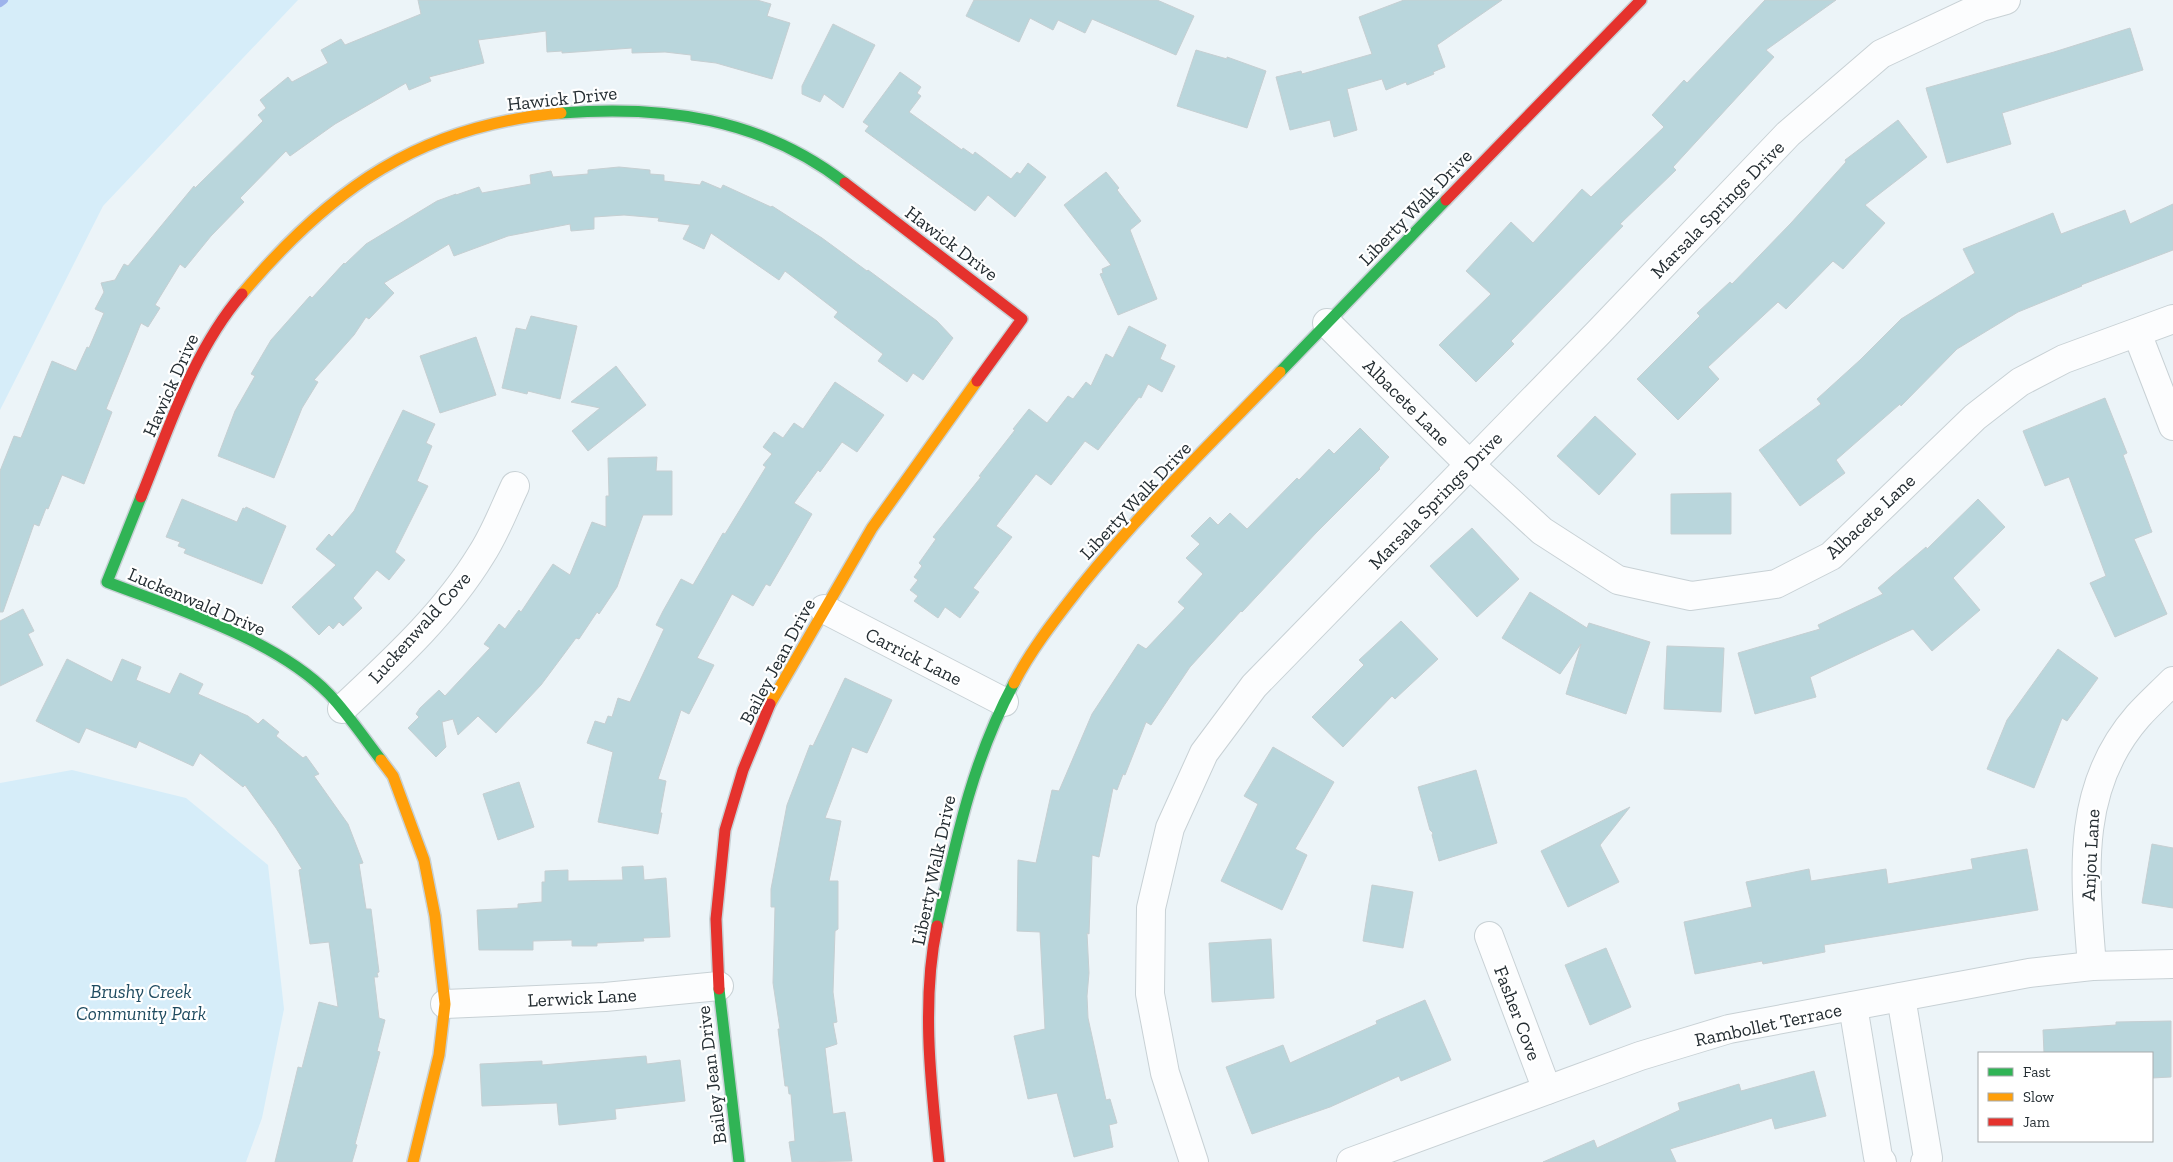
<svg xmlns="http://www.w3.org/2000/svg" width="2173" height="1162" viewBox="0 0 2173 1162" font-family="'Zilla Slab',serif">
  <rect width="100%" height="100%" fill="#ecf4f8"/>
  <g fill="#d6edf9">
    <path d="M 0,0 L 298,0 L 103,206 L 0,410 Z"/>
    <path d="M 72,770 L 186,798 L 268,865 L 284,1009 L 262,1118 L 246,1162 L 0,1162 L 0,783 Z"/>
  </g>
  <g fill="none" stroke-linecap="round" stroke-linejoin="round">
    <path stroke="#9eb3eb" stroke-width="8" d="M 0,3 L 4,0"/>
  </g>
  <g fill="#b9d6dc" stroke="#c6cfd2">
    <path d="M 418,0 L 757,0 L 771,4 L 767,16 L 790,23 L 772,79 L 716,63 L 691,60 L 691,55 L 665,52 L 632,53 L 632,48 L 562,53 L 562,51 L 547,52 L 546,31 L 478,40 L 484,63 L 429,77 L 431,81 L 409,90 L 406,83 L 335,124 L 290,156 L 286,151 L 240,198 L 244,202 L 211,236 L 185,268 L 180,264 L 155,305 L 160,308 L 148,327 L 141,323 L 106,409 L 112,412 L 84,484 L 62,475 L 48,509 L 46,508 L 39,526 L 34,524 L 3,612 L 0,612 L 0,471 L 14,436 L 21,438 L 52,361 L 76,371 L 87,347 L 89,348 L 104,313 L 95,309 L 104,292 L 101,283 L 115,280 L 124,264 L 128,266 L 194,186 L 195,188 L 263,121 L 258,115 L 266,108 L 260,100 L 288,77 L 292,82 L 328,63 L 321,50 L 341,39 L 345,45 L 421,14 Z"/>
    <path d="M 974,0 L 1157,0 L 1194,16 L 1176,55 L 1092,19 L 1085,33 L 1058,20 L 1053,30 L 1030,18 L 1019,42 L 966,16 Z"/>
    <path d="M 1404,0 L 1502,0 L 1437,45 L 1445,67 L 1433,72 L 1434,74 L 1407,85 L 1406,82 L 1386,90 L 1382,79 L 1347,89 L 1357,130 L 1334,137 L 1330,120 L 1290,130 L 1276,77 L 1301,71 L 1302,74 L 1372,54 L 1359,17 Z"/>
    <path d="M 1765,0 L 1836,0 L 1766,50 L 1774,57 L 1673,167 L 1676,170 L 1620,224 L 1623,226 L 1511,341 L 1514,344 L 1476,382 L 1439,345 L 1491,294 L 1466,271 L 1511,222 L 1533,243 L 1582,189 L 1591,197 L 1664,127 L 1652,115 L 1684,80 L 1687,83 Z"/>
    <path d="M 833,24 L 875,45 L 843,108 L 824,94 L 820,102 L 802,94 L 802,86 Z"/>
    <path d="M 2130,28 L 2143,70 L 2002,113 L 2011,144 L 1947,163 L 1926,88 L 2054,52 Z"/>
    <path d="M 1196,50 L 1227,59 L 1227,57 L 1266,71 L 1247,128 L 1177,106 Z"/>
    <path d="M 900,72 L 921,87 L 917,93 L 921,96 L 909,112 L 962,150 L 963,148 L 973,155 L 975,152 L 1011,179 L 1017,172 L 1020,174 L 1028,163 L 1046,177 L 1015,217 L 988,195 L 975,211 L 865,131 L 869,126 L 863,122 Z"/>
    <path d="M 1898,120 L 1927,157 L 1865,205 L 1885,223 L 1843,269 L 1833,261 L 1786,309 L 1778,302 L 1708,367 L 1719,379 L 1678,420 L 1637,379 L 1700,316 L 1697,313 L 1730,282 L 1732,284 L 1791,223 L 1846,162 L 1845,160 Z"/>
    <path d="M 619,167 L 650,170 L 650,174 L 664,175 L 664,181 L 700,185 L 702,181 L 721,189 L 723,185 L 771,207 L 772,206 L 822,238 L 867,271 L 868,270 L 937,321 L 953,338 L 923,380 L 913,373 L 907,382 L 878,361 L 883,354 L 834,317 L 838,312 L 785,271 L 779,280 L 711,233 L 704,249 L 683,239 L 690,225 L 658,221 L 659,218 L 624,215 L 594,217 L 594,229 L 571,231 L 570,224 L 508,236 L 454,256 L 449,244 L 384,283 L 394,293 L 369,319 L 366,317 L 354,335 L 314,380 L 318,382 L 302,408 L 274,478 L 218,456 L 235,411 L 255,376 L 251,374 L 271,340 L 310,296 L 312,298 L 344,263 L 345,264 L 366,244 L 437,201 L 456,194 L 456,195 L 479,187 L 482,193 L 531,184 L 530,175 L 551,171 L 553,177 L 588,174 L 588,170 Z"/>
    <path d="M 1106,172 L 1119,188 L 1117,190 L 1141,221 L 1130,230 L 1157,299 L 1118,315 L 1100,274 L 1103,273 L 1102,269 L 1111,265 L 1064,205 Z"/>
    <path d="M 2173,204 L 2173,250 L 2081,285 L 2082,286 L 2018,312 L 1957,349 L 1901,406 L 1900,404 L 1836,460 L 1845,473 L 1800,506 L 1759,450 L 1821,404 L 1817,399 L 1860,360 L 1901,319 L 1975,273 L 1963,249 L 2053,213 L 2061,234 L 2125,210 L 2130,224 Z"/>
    <path d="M 531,316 L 577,326 L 560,399 L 528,391 L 527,394 L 502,388 L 516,328 L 526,330 Z"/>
    <path d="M 1129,326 L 1166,345 L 1160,359 L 1175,366 L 1162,392 L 1148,384 L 1141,398 L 1139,397 L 1098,450 L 1085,441 L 1051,485 L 1036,474 L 996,526 L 1012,537 L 973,588 L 979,592 L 960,618 L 945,607 L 938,618 L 914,601 L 918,596 L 910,590 L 918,580 L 914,577 L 922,566 L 919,563 L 936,539 L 933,537 L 981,477 L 979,476 L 1015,430 L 1013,429 L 1029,409 L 1047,423 L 1068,396 L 1073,399 L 1086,382 L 1091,386 L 1106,354 L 1113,358 Z"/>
    <path d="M 476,337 L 496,395 L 440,413 L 420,356 Z"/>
    <path d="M 616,366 L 646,405 L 588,451 L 572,431 L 600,408 L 571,402 Z"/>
    <path d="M 835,382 L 884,415 L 857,452 L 842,442 L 820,472 L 818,470 L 794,503 L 812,514 L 770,586 L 766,584 L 753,606 L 732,594 L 697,658 L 714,665 L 689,714 L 681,710 L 658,779 L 666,781 L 660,813 L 662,813 L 658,834 L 598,822 L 613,752 L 587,743 L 595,721 L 605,724 L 608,716 L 612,717 L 618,698 L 630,702 L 664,629 L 656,625 L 663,611 L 681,579 L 693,585 L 723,533 L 725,534 L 766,467 L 763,465 L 772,454 L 763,447 L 774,432 L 783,438 L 794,423 L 803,429 Z"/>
    <path d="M 2105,398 L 2127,453 L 2123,455 L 2152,532 L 2134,539 L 2167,614 L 2115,637 L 2090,583 L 2106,576 L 2069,477 L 2045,486 L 2023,431 Z"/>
    <path d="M 403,410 L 435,424 L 426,443 L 432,446 L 417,481 L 428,486 L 395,552 L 405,560 L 389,580 L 377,570 L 353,598 L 362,608 L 343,626 L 339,622 L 333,629 L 329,625 L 319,635 L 292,607 L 336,565 L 316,549 L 329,534 L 332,537 L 354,511 Z"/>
    <path d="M 1595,416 L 1636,454 L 1599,495 L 1557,456 Z"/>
    <path d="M 1360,428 L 1389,457 L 1379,468 L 1380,469 L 1316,533 L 1242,612 L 1241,611 L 1190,667 L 1151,725 L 1146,722 L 1125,775 L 1123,774 L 1117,790 L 1113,788 L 1099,857 L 1092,855 L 1089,934 L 1087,933 L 1089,973 L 1087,996 L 1088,1018 L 1106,1100 L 1110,1099 L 1117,1123 L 1109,1125 L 1113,1147 L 1074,1157 L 1057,1093 L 1028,1099 L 1014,1036 L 1045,1029 L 1040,932 L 1017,931 L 1018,860 L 1036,863 L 1052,790 L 1059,791 L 1092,714 L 1138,644 L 1146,649 L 1185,608 L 1178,602 L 1203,574 L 1186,558 L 1200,544 L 1191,536 L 1210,517 L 1218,525 L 1230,513 L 1247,529 L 1297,478 L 1299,480 L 1329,449 L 1334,454 Z"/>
    <path d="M 657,457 L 656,471 L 672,471 L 672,515 L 643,515 L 617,587 L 599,614 L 597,612 L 579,639 L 576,638 L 541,685 L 496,733 L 478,716 L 458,735 L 453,719 L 442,722 L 446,747 L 436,757 L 408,728 L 419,717 L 416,714 L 420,708 L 439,690 L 445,696 L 490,648 L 484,644 L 499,624 L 505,629 L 519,610 L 521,612 L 553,564 L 570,575 L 592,522 L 606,527 L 606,496 L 609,496 L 608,458 Z"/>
    <path d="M 1731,493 L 1731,534 L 1671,534 L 1671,494 Z"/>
    <path d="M 182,499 L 237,522 L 243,508 L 245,509 L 246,507 L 286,526 L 262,584 L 184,553 L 186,549 L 178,546 L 180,542 L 166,537 Z"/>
    <path d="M 1978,499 L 2005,527 L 1953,578 L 1980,610 L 1932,651 L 1913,629 L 1810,677 L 1816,697 L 1755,714 L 1738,653 L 1820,629 L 1818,625 L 1883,594 L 1878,588 L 1926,547 L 1927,549 Z"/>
    <path d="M 1472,528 L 1519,579 L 1477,617 L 1430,566 Z"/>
    <path d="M 1530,592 L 1587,628 L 1589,623 L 1650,642 L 1626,714 L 1566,694 L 1581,644 L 1560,674 L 1502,638 Z"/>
    <path d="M 23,609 L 34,631 L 28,634 L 43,665 L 0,686 L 0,621 Z"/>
    <path d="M 1401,621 L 1438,659 L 1395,699 L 1392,696 L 1343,747 L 1312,717 L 1364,665 L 1359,660 Z"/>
    <path d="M 1667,646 L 1724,648 L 1721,712 L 1664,709 Z"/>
    <path d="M 2058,649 L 2098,678 L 2067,721 L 2062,718 L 2034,788 L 1987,769 L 2007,720 Z"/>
    <path d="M 67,659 L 112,682 L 122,659 L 141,667 L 136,680 L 170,694 L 180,673 L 203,684 L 198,694 L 248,716 L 258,724 L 263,719 L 279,732 L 276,736 L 303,758 L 306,756 L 319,774 L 314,776 L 348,824 L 363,863 L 359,864 L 366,909 L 371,909 L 379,972 L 377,973 L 378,977 L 374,977 L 379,1018 L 385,1020 L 377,1051 L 380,1052 L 355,1144 L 357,1145 L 352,1162 L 275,1162 L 298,1067 L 302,1068 L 319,1002 L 338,1007 L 329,942 L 310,944 L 299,870 L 302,869 L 276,828 L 245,785 L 243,787 L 200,753 L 193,766 L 139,741 L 136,748 L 86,728 L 79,743 L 36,721 Z"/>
    <path d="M 845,678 L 892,700 L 867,753 L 852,747 L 825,818 L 841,821 L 829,881 L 838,881 L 838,929 L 835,931 L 833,992 L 837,1022 L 833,1023 L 837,1044 L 825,1048 L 833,1114 L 845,1112 L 852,1161 L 792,1162 L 789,1142 L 795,1141 L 791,1094 L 789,1094 L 788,1086 L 785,1086 L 778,1029 L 780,1029 L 773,983 L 775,907 L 771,907 L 771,889 L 787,805 L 810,745 L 813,746 Z"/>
    <path d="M 1273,747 L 1334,782 L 1295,849 L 1307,855 L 1282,910 L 1221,881 L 1258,804 L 1244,796 Z"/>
    <path d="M 1476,770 L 1497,843 L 1439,861 L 1432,835 L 1433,833 L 1430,830 L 1418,787 Z"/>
    <path d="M 519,782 L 534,827 L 498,840 L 483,794 Z"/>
    <path d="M 1630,807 L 1600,845 L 1619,882 L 1568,907 L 1541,851 Z"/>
    <path d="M 2152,844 L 2173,848 L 2173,908 L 2142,903 Z"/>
    <path d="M 2027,849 L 2038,910 L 1824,945 L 1825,952 L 1763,964 L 1762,961 L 1695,974 L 1684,922 L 1752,907 L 1746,882 L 1809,869 L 1811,881 L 1886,869 L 1888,884 L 1973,869 L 1971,859 Z"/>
    <path d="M 643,866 L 644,880 L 666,878 L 670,937 L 643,938 L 644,941 L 597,943 L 597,946 L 572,946 L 572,940 L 533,941 L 533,950 L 479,950 L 477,910 L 518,908 L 518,904 L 542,902 L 542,882 L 545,882 L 545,871 L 568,870 L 568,881 L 623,880 L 622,867 Z"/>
    <path d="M 1372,885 L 1413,892 L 1403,948 L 1363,941 Z"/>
    <path d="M 1271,939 L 1274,998 L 1212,1002 L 1209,943 Z"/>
    <path d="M 1606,948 L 1631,1007 L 1590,1025 L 1565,965 Z"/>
    <path d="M 1425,1000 L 1451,1060 L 1401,1081 L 1399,1076 L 1330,1107 L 1252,1134 L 1226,1067 L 1283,1045 L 1290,1063 L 1377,1024 L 1376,1021 Z"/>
    <path d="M 2171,1021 L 2171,1077 L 2152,1078 L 2152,1053 L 2044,1053 L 2043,1030 L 2116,1025 L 2116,1022 Z"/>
    <path d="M 646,1056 L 647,1064 L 680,1060 L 685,1101 L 615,1109 L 616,1119 L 559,1125 L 557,1103 L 482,1106 L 480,1064 L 542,1061 L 542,1065 Z"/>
    <path d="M 1814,1071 L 1826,1116 L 1775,1129 L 1772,1118 L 1670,1149 L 1676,1162 L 1543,1162 L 1594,1140 L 1597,1148 L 1680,1110 L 1678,1103 L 1739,1084 L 1741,1091 Z"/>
  </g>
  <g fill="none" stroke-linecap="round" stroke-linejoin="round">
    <g stroke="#c8d1d5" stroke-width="30">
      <g id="street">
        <path d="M 1327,323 L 1470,465 L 1542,531 L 1618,580 L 1691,596 L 1776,584 L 1831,556 L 1975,417 L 2020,382 L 2064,359 L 2173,319"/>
        <path d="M 2137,333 L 2173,426"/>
        <path d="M 824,609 L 1004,702"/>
        <path d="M 342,709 C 392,662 445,614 481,555 C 495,534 504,509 515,486"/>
        <path d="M 1489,936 L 1547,1090"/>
        <path d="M 2092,966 C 2085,877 2074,789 2138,716 C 2149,704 2161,693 2173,681"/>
        <path d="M 1901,997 L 1928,1158 L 1925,1162"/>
        <path d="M 445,1004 L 605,997 L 719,986"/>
        <path d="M 1853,1006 L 1878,1157 L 1882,1162"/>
        <path d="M 1194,1162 L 1165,1073 L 1150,994 L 1151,908 L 1170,828 L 1204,753 L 1254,686 L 1599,332 L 1788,134 L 1881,54 L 1981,7 L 2006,0"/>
        <path d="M 1351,1162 L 1640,1056 L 1729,1029 L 2029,973 L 2092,966 L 2173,964"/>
      </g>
    </g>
    <g stroke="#c8d1d5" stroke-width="14">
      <g id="fast">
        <path d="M 561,113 C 664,105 761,118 845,183"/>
        <path d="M 1280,372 L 1446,200"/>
        <path d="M 141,497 L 107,582 C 177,609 277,640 329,694 C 348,714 364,738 381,760"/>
        <path d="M 937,926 C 956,840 972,761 1014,683"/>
        <path d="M 719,989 L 739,1162"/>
      </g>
    </g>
    <g stroke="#c8d1d5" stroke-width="14">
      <g id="slow">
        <path d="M 242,294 C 330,189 421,125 561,113"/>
        <path d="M 1014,683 C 1032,648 1057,617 1081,586 C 1142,510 1212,442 1280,372"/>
        <path d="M 770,704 L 872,528 L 977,381"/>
        <path d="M 381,760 L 393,776 L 424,860 L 435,916 L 445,1004 L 439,1055 L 413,1162"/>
      </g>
    </g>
    <g stroke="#c8d1d5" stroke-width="14">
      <g id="jam">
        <path d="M 845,183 L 1022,319 L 977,381"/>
        <path d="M 1446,200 L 1641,0"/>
        <path d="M 141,497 C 170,426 192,353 242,294"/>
        <path d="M 937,926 C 921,1002 931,1085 939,1162"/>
        <path d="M 719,989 L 716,919 L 725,830 L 743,770 L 770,704"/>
      </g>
    </g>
    <use href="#street" stroke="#fcfdfe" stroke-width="28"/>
    <use href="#fast" stroke="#30b455" stroke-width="11"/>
    <use href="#slow" stroke="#ff9f0a" stroke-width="11"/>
    <use href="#jam" stroke="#e5322d" stroke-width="11"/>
  </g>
  <g text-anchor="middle" stroke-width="4.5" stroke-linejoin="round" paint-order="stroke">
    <g font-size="19" fill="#242d32" stroke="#fff">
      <text transform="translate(562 98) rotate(-6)" y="7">Hawick Drive</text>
      <text transform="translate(1415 207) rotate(-46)" y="7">Liberty Walk Drive</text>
      <text transform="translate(1717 209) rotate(-46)" y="7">Marsala Springs Drive</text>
      <text transform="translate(952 243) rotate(37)" y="7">Hawick Drive</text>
      <text transform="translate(170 385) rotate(-66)" y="7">Hawick Drive</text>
      <text transform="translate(1407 402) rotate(45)" y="7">Albacete Lane</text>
      <text transform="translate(1135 500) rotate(-47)" y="7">Liberty Walk Drive</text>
      <text transform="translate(1435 500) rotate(-46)" y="7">Marsala Springs Drive</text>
      <text transform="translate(1870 516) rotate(-43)" y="7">Albacete Lane</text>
      <text transform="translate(197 601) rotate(23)" y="7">Luckenwald Drive</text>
      <text transform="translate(419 627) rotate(-48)" y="7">Luckenwald Cove</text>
      <text transform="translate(914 656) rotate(27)" y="7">Carrick Lane</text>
      <text transform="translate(777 661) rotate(-62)" y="7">Bailey Jean Drive</text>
      <text transform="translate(2090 855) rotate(-87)" y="7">Anjou Lane</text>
      <text transform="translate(933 870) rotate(-78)" y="7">Liberty Walk Drive</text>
      <text transform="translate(582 997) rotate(-3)" y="7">Lerwick Lane</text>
      <text transform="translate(1518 1013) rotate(69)" y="7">Fasher Cove</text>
      <text transform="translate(1768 1024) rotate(-12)" y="7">Rambollet Terrace</text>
      <text transform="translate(711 1075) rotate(-97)" y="7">Bailey Jean Drive</text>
    </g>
    <g font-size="19" font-style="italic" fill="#1f4b60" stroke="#fff">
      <text x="141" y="998">Brushy Creek<tspan x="141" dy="22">Community Park</tspan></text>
    </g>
  </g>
  <rect x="1978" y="1052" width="175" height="90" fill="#ffffff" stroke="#a7abad"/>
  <rect x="1988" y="1068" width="25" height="8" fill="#30b455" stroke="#a7abad"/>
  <text x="2023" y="1077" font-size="15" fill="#242d32">Fast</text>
  <rect x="1988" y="1093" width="25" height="8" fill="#ff9f0a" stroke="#a7abad"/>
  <text x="2023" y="1102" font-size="15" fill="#242d32">Slow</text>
  <rect x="1988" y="1118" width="25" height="8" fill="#e5322d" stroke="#a7abad"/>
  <text x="2023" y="1127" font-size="15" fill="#242d32">Jam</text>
</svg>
